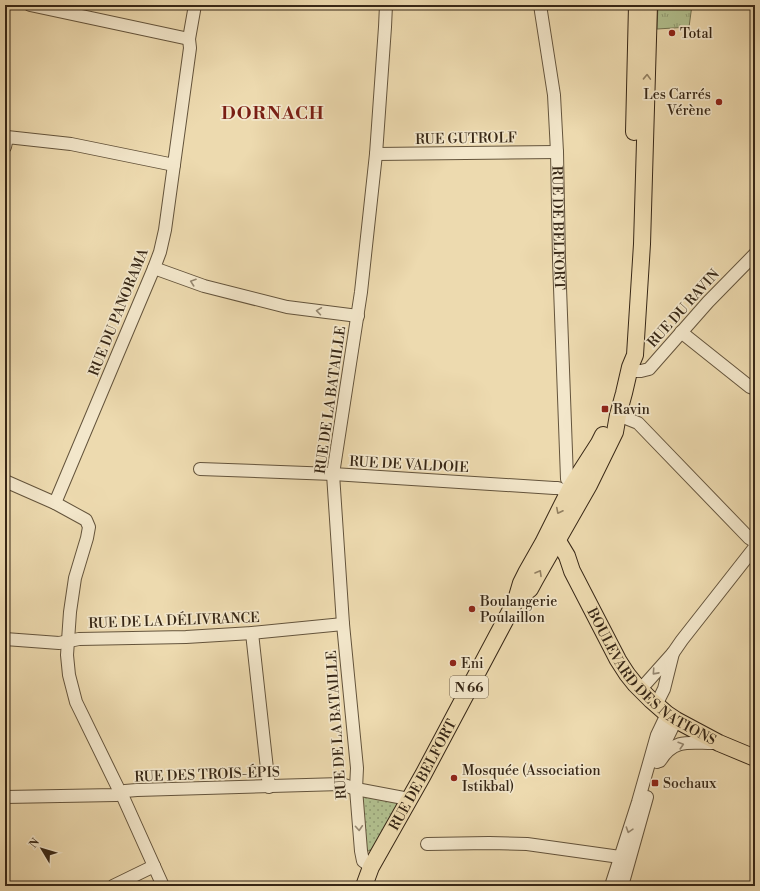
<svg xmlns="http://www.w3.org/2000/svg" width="760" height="891" viewBox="0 0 760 891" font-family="'Libre Bodoni',serif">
  <defs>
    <pattern id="grass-tufts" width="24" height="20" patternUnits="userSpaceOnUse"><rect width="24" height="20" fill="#b2c190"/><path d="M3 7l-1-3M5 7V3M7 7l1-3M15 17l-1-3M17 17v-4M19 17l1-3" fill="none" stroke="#929d75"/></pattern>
    <pattern id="park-dots" width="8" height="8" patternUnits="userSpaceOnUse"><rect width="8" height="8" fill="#b2c190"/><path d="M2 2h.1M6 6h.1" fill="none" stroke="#929d75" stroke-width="1.8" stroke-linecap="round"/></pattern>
  </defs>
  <rect width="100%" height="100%" fill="#eddaaf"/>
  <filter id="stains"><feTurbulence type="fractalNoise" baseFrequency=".005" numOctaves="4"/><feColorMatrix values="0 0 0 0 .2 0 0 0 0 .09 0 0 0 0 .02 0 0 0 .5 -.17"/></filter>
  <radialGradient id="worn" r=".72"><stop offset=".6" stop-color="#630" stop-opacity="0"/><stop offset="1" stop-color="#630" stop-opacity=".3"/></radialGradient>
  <path fill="url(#grass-tufts)" stroke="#747453" d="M 658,5 L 692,5 L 689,27 L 657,29 Z"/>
  <path fill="url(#park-dots)" stroke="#747453" d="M 360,796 L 398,803 L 372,850 L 368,851 L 365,846 Z"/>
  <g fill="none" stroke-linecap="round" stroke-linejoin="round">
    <g stroke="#64543c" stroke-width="14">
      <g id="minor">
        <path d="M 30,5 L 189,39"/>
        <path id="s1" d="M 540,5 L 554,95 L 557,152 L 559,260 L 567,479 L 572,485"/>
        <path d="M 5,147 L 7,137 L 71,144 L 174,165"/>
        <path d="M 376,154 L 557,152"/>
        <path d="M 154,268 L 204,286 L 287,307 L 358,316"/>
        <path d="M 681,332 L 750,387 L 755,389"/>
        <path d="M 629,371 L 641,371 L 649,369 L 708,302 L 755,254"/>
        <path d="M 618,415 L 638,423 L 749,538 L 755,542"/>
        <path d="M 200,469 L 333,474 L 554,488 L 558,488 L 568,492"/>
        <path d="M 5,481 L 55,503 L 86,520 L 89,527 L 87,538 L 75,578 L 70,612 L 67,655 L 69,675 L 76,702 L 118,788 L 123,797 L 163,886"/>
        <path d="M 55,503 L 116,358 L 154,268 L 160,252 L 165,230 L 190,48 L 189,39 L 195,5"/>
        <path d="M 252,633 L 269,787"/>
        <path d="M 5,639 L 59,643 L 79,639 L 186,637 L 252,633 L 343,624"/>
        <path d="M 673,653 L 682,640 L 755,547"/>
        <path d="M 640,690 L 673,653 L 664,689 L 656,705"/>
        <path d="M 660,761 C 675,736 694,744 717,743"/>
        <path d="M 657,762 L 658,757 L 676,720"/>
        <path d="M 5,797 L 116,795 L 125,791 L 137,790 L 341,784 L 356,789 L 409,799"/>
        <path d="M 427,844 L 489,843 L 527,844 L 620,857"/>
        <path d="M 371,867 L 363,861 L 361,851 L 356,789 L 357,768 L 343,624 L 333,474 L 361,292 L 376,154 L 385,27 L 386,5"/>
        <path d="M 113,886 L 154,866"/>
        <path d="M 611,886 L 638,802 L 657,735 L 667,714"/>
        <path d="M 622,886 L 647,797"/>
      </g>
    </g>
    <g stroke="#372716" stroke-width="18">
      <g id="major">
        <path d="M 634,132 L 637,5"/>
        <path id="s2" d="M 558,541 L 567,556 L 572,571 L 618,660 L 627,674 L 635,684 L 651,700 L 667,714 L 676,720 L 719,743 L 755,758"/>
        <path d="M 516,600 L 530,589 L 536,578 L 589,485 L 615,432 L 618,415 L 624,393 L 630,367 L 635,355 L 642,244 L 649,5"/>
        <path id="s3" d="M 364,886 L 371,867 L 423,775 L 516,600 L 521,583 L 526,573 L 543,543 L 572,485 L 599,443 L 603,435"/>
      </g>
    </g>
    <use href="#minor" stroke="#f3e7cb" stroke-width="12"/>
    <use href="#major" stroke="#eddaaf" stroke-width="16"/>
  </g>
  <defs><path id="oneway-chevron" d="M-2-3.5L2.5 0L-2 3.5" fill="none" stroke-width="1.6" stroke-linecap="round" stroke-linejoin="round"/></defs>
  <g stroke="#928062">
    <use href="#oneway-chevron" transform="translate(647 77) rotate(-88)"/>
    <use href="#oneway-chevron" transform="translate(559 511) rotate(117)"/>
    <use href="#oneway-chevron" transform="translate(539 573) rotate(-60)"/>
  </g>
  <g stroke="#958770">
    <use href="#oneway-chevron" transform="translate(193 282) rotate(-161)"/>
    <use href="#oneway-chevron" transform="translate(319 311) rotate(-172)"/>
    <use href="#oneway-chevron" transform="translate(655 672) rotate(132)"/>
    <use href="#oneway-chevron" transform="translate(681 745) rotate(-17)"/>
    <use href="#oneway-chevron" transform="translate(359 828) rotate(86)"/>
    <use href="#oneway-chevron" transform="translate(629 830) rotate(108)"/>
  </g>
  <g fill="#8f2418" stroke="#f3e7cb" stroke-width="1.5">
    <circle cx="672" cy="33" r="4"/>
    <circle cx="719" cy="102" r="4"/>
    <rect x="601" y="405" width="8" height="8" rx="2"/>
    <circle cx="472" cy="609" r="4"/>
    <circle cx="453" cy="663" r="4"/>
    <circle cx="454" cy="778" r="4"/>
    <rect x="651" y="779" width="8" height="8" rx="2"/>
  </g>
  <g text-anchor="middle" stroke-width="3.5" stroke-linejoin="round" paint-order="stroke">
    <rect fill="#f3e7cb" stroke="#6f614c" stroke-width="1" x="450" y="676" width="38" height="22" rx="3"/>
    <g font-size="13" font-weight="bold" fill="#372716">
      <text x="469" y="692">N 66</text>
    </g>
    <g font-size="14" fill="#372716" stroke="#f3e7cb" text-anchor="start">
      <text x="680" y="38">Total</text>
      <text x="711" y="99" text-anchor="end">Les Carrés<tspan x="711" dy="16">Vérène</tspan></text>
      <text x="613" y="414">Ravin</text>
      <text x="480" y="606">Boulangerie<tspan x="480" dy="16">Poulaillon</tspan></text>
      <text x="461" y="668">Eni</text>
      <text x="462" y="775">Mosquée (Association<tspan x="462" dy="16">Istikbal)</tspan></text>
      <text x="663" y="788">Sochaux</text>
    </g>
    <g font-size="14" fill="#372716" stroke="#f3e7cb">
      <text transform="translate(466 138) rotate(-1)" y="5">RUE GUTROLF</text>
      <text dy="5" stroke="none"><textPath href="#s1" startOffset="224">RUE DE BELFORT</textPath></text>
      <text transform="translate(683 308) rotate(-48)" y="5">RUE DU RAVIN</text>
      <text transform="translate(118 312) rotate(-68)" y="5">RUE DU PANORAMA</text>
      <text transform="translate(330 400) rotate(-82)" y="5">RUE DE LA BATAILLE</text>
      <text transform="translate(409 464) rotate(3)" y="5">RUE DE VALDOIE</text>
      <text transform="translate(174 620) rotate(-2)" y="5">RUE DE LA DÉLIVRANCE</text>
      <text dy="5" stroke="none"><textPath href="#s2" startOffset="169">BOULEVARD DES NATIONS</textPath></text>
      <text transform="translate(336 725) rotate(-94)" y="5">RUE DE LA BATAILLE</text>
      <text transform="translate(207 774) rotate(-2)" y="5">RUE DES TROIS-ÉPIS</text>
      <text dy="5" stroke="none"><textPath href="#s3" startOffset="126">RUE DE BELFORT</textPath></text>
    </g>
    <g font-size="18" font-weight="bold" letter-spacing="1" fill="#7a1f14" stroke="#f3e7cb">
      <text x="273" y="119">DORNACH</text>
    </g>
  </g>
  <rect width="760" height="891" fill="none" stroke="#eddaaf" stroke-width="20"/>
  <rect x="6" y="6" width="748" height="879" fill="none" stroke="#372716" stroke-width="2"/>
  <rect x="10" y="10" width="740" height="871" fill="none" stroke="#372716"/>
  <g transform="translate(42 849) rotate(308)" stroke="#f3e7cb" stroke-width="3" paint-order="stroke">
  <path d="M0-3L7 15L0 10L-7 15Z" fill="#372716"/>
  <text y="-6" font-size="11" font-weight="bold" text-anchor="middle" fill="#372716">N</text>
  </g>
  <rect width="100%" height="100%" filter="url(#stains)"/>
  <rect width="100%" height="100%" fill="url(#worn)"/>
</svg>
